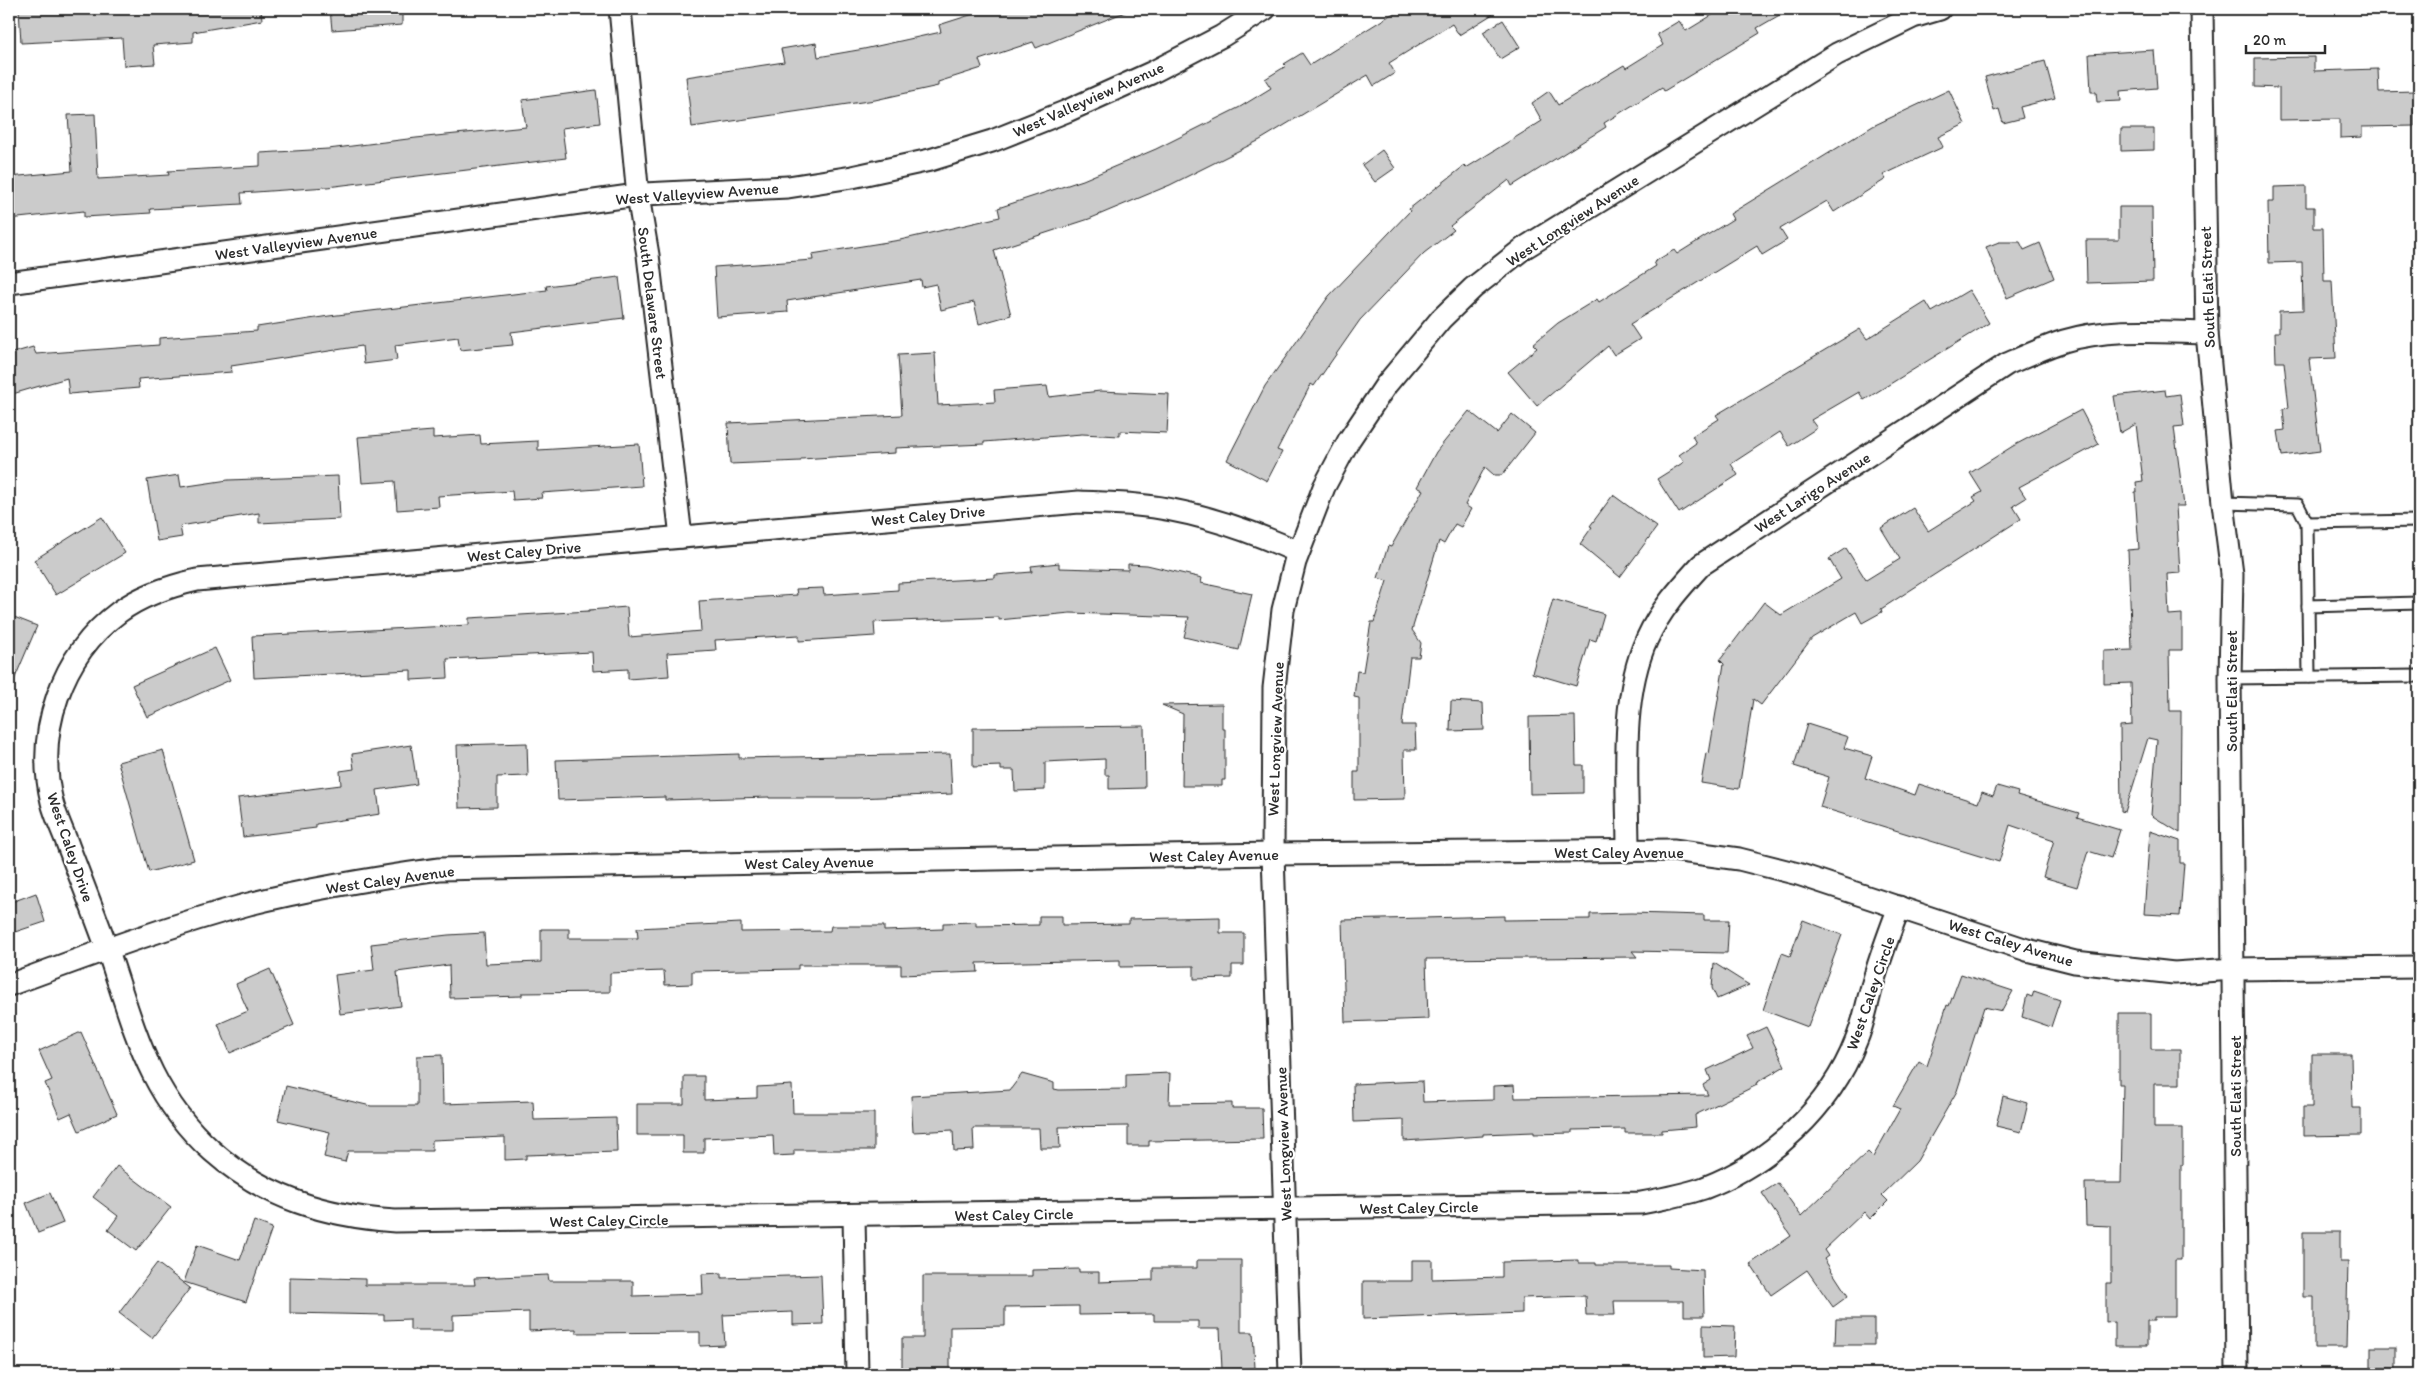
<svg xmlns="http://www.w3.org/2000/svg" width="2428" height="1383" viewBox="0 0 2428 1383" font-family="Itim,sans-serif">
  <rect width="100%" height="100%" fill="#fff"/>
  <filter id="ink" filterUnits="userSpaceOnUse"><feTurbulence type="fractalNoise" baseFrequency=".02" numOctaves="2"/><feDisplacementMap in="SourceGraphic" scale="10" xChannelSelector="R" yChannelSelector="G"/><feConvolveMatrix kernelMatrix="1 2 1 2 8 2 1 2 1" color-interpolation-filters="sRGB"/></filter>
  <g filter="url(#ink)">
    <g fill="#cbcbcb" stroke="#2b2b2b">
      <path d="M 19,9 L 261,9 L 262,20 L 193,32 L 193,42 L 153,45 L 155,64 L 124,66 L 122,38 L 21,43 Z"/>
      <path d="M 330,9 L 402,9 L 402,25 L 332,30 Z"/>
      <path d="M 989,9 L 1130,10 L 1036,48 L 1033,42 L 979,60 L 982,68 L 938,82 L 938,86 L 875,100 L 692,127 L 686,77 L 784,62 L 781,49 L 816,43 L 818,57 L 864,49 L 941,32 L 939,25 Z"/>
      <path d="M 1400,9 L 1501,9 L 1459,35 L 1452,24 L 1389,63 L 1395,73 L 1374,86 L 1368,75 L 1260,140 L 1170,185 L 1089,219 L 994,250 L 1011,315 L 979,324 L 974,302 L 941,310 L 936,284 L 922,287 L 921,280 L 787,301 L 788,312 L 717,317 L 714,267 L 813,260 L 812,254 L 900,240 L 1000,217 L 998,208 L 1083,180 L 1156,149 L 1240,107 L 1271,88 L 1265,79 L 1286,66 L 1284,64 L 1302,53 L 1310,65 Z"/>
      <path d="M 1722,9 L 1790,9 L 1757,28 L 1760,33 L 1664,91 L 1662,87 L 1604,123 L 1606,127 L 1512,186 L 1509,180 L 1450,226 L 1454,230 L 1424,253 L 1360,320 L 1314,386 L 1311,384 L 1277,450 L 1282,452 L 1267,481 L 1227,460 L 1265,386 L 1329,296 L 1410,211 L 1409,209 L 1464,166 L 1466,168 L 1542,121 L 1532,103 L 1549,91 L 1558,105 L 1624,65 L 1626,68 L 1663,45 L 1657,34 L 1679,21 L 1686,31 Z"/>
      <path d="M 1503,20 L 1520,47 L 1500,59 L 1483,32 Z"/>
      <path d="M 2154,50 L 2157,88 L 2120,91 L 2121,101 L 2097,102 L 2096,92 L 2091,92 L 2089,54 Z"/>
      <path d="M 2314,57 L 2314,71 L 2378,69 L 2379,92 L 2414,91 L 2414,126 L 2362,127 L 2362,137 L 2340,138 L 2340,119 L 2279,120 L 2279,88 L 2255,87 L 2255,58 Z"/>
      <path d="M 2045,61 L 2055,98 L 2020,107 L 2023,118 L 2003,123 L 1999,109 L 1994,111 L 1985,77 Z"/>
      <path d="M 596,90 L 600,123 L 562,128 L 566,158 L 327,187 L 241,193 L 242,204 L 150,209 L 151,213 L 84,217 L 84,211 L 9,219 L 9,177 L 72,171 L 68,115 L 95,114 L 98,179 L 169,175 L 168,171 L 260,166 L 260,153 L 328,149 L 416,138 L 526,127 L 522,100 Z"/>
      <path d="M 1949,90 L 1965,124 L 1938,137 L 1943,147 L 1883,175 L 1886,179 L 1834,212 L 1827,201 L 1780,229 L 1787,240 L 1762,255 L 1757,246 L 1630,324 L 1640,339 L 1614,355 L 1608,346 L 1537,406 L 1508,372 L 1537,348 L 1533,344 L 1558,323 L 1597,299 L 1599,302 L 1656,266 L 1654,262 L 1674,250 L 1677,254 L 1733,219 L 1730,214 L 1873,126 Z"/>
      <path d="M 2121,129 L 2154,129 L 2154,150 L 2121,151 Z"/>
      <path d="M 1382,150 L 1395,168 L 1375,182 L 1362,165 Z"/>
      <path d="M 2306,186 L 2306,207 L 2314,207 L 2314,228 L 2323,228 L 2324,281 L 2332,281 L 2336,358 L 2309,359 L 2320,451 L 2282,456 L 2278,431 L 2285,430 L 2283,409 L 2289,408 L 2284,362 L 2276,362 L 2275,332 L 2279,332 L 2279,311 L 2303,310 L 2302,262 L 2269,263 L 2268,202 L 2274,202 L 2274,187 Z"/>
      <path d="M 2119,207 L 2152,207 L 2153,281 L 2087,283 L 2086,240 L 2119,240 Z"/>
      <path d="M 1999,242 L 2020,242 L 2024,250 L 2040,243 L 2054,278 L 2007,298 L 1986,247 Z"/>
      <path d="M 619,277 L 624,318 L 511,332 L 513,345 L 460,350 L 458,337 L 395,345 L 397,360 L 364,364 L 362,346 L 231,366 L 232,372 L 138,379 L 139,388 L 69,394 L 67,378 L 9,395 L 9,354 L 33,347 L 36,354 L 159,345 L 159,338 L 257,331 L 257,327 L 329,316 L 547,290 L 546,286 Z"/>
      <path d="M 1969,290 L 1989,323 L 1864,400 L 1859,392 L 1811,420 L 1817,428 L 1789,446 L 1780,432 L 1731,464 L 1738,475 L 1679,513 L 1657,479 L 1684,462 L 1679,455 L 1696,443 L 1692,436 L 1719,419 L 1716,415 L 1860,329 L 1867,339 L 1926,302 L 1932,312 Z"/>
      <path d="M 935,353 L 938,405 L 995,402 L 994,390 L 1047,386 L 1049,397 L 1100,391 L 1169,394 L 1167,433 L 1120,431 L 1120,436 L 1082,434 L 984,442 L 984,444 L 895,448 L 895,453 L 801,459 L 801,461 L 730,464 L 728,423 L 902,415 L 898,355 Z"/>
      <path d="M 2165,390 L 2166,396 L 2180,394 L 2184,426 L 2174,427 L 2184,506 L 2176,506 L 2180,573 L 2167,574 L 2169,615 L 2182,614 L 2182,650 L 2169,650 L 2170,711 L 2181,711 L 2180,833 L 2151,815 L 2157,740 L 2148,738 L 2125,812 L 2121,811 L 2120,726 L 2132,725 L 2131,683 L 2104,684 L 2104,651 L 2132,650 L 2128,550 L 2139,549 L 2135,492 L 2137,492 L 2136,482 L 2143,481 L 2136,424 L 2120,433 L 2114,396 Z"/>
      <path d="M 2081,410 L 2099,444 L 2019,487 L 2026,498 L 2013,506 L 2021,519 L 1881,609 L 1882,612 L 1862,623 L 1856,612 L 1812,638 L 1761,705 L 1753,699 L 1739,789 L 1701,783 L 1706,753 L 1709,754 L 1724,664 L 1720,660 L 1764,602 L 1781,615 L 1841,579 L 1829,559 L 1846,548 L 1866,580 L 1900,559 L 1881,528 L 1913,508 L 1928,531 L 1976,501 L 1973,497 L 1982,492 L 1970,473 L 2013,446 Z"/>
      <path d="M 1469,411 L 1497,433 L 1512,414 L 1535,433 L 1502,475 L 1494,475 L 1485,467 L 1465,505 L 1471,509 L 1461,527 L 1455,524 L 1444,544 L 1439,541 L 1412,630 L 1421,643 L 1419,657 L 1410,657 L 1402,725 L 1415,725 L 1416,750 L 1404,750 L 1405,799 L 1354,800 L 1354,772 L 1359,772 L 1359,698 L 1354,697 L 1357,671 L 1363,672 L 1371,622 L 1374,622 L 1387,581 L 1378,578 L 1388,546 L 1391,547 L 1423,490 L 1417,487 L 1436,452 Z"/>
      <path d="M 433,431 L 433,438 L 480,435 L 481,444 L 538,441 L 538,450 L 639,444 L 642,486 L 541,493 L 542,498 L 513,500 L 512,491 L 438,496 L 439,507 L 397,510 L 395,481 L 362,483 L 358,437 Z"/>
      <path d="M 179,475 L 181,487 L 228,480 L 338,476 L 340,519 L 259,523 L 259,513 L 180,526 L 182,537 L 157,541 L 147,480 Z"/>
      <path d="M 1613,495 L 1657,527 L 1620,577 L 1580,544 L 1592,527 L 1590,526 Z"/>
      <path d="M 102,517 L 125,553 L 56,595 L 34,560 Z"/>
      <path d="M 1059,563 L 1059,568 L 1128,570 L 1128,564 L 1147,565 L 1202,578 L 1201,583 L 1252,594 L 1239,650 L 1184,637 L 1189,617 L 1070,613 L 999,620 L 999,617 L 874,622 L 875,636 L 799,641 L 799,635 L 715,640 L 716,650 L 667,653 L 669,676 L 628,679 L 628,669 L 593,671 L 592,652 L 447,659 L 448,678 L 411,680 L 411,670 L 254,678 L 252,636 L 469,625 L 469,618 L 589,611 L 589,610 L 627,607 L 629,637 L 701,631 L 699,601 L 797,595 L 796,589 L 823,588 L 824,595 L 898,590 L 898,583 L 995,578 L 995,575 L 1032,572 L 1031,566 Z"/>
      <path d="M 1553,599 L 1604,614 L 1596,641 L 1590,639 L 1576,686 L 1532,673 Z"/>
      <path d="M 9,615 L 37,626 L 9,692 Z"/>
      <path d="M 215,648 L 230,680 L 147,717 L 132,685 Z"/>
      <path d="M 1451,701 L 1483,703 L 1484,730 L 1450,731 Z"/>
      <path d="M 1222,704 L 1222,729 L 1225,729 L 1225,780 L 1222,780 L 1222,786 L 1182,786 L 1183,714 L 1162,705 Z"/>
      <path d="M 1575,716 L 1576,765 L 1583,765 L 1583,793 L 1530,794 L 1529,717 Z"/>
      <path d="M 1807,724 L 1848,737 L 1844,748 L 1872,756 L 1865,778 L 1915,795 L 1919,784 L 1978,803 L 1982,792 L 1993,796 L 1997,786 L 2018,792 L 2017,795 L 2079,813 L 2077,817 L 2120,830 L 2111,858 L 2088,851 L 2077,887 L 2043,877 L 2054,840 L 2010,825 L 1999,862 L 1820,807 L 1829,777 L 1794,766 Z"/>
      <path d="M 1144,726 L 1145,788 L 1109,789 L 1109,775 L 1105,775 L 1105,759 L 1045,762 L 1045,790 L 1015,791 L 1014,770 L 1001,770 L 1001,766 L 973,767 L 973,728 Z"/>
      <path d="M 527,743 L 528,776 L 497,777 L 497,807 L 459,808 L 457,745 Z"/>
      <path d="M 411,745 L 417,784 L 377,790 L 380,814 L 316,824 L 316,828 L 243,837 L 238,798 L 341,785 L 340,771 L 354,769 L 352,754 Z"/>
      <path d="M 163,750 L 194,860 L 149,872 L 118,762 Z"/>
      <path d="M 739,754 L 739,758 L 950,754 L 952,794 L 857,798 L 769,798 L 769,797 L 665,800 L 665,797 L 558,800 L 556,760 Z"/>
      <path d="M 2150,831 L 2180,841 L 2180,863 L 2184,863 L 2180,916 L 2144,914 Z"/>
      <path d="M 36,893 L 45,922 L 9,934 L 9,903 Z"/>
      <path d="M 1631,913 L 1704,915 L 1704,920 L 1729,920 L 1727,953 L 1632,951 L 1637,957 L 1426,959 L 1428,1019 L 1345,1022 L 1342,920 L 1504,916 L 1504,920 L 1590,919 L 1590,914 Z"/>
      <path d="M 1039,916 L 1062,916 L 1062,925 L 1129,924 L 1129,919 L 1220,917 L 1220,933 L 1244,933 L 1244,965 L 1232,965 L 1232,978 L 1194,979 L 1194,966 L 1120,967 L 1120,960 L 977,963 L 978,972 L 901,975 L 901,965 L 798,965 L 798,969 L 692,971 L 692,984 L 665,985 L 664,971 L 610,973 L 610,992 L 522,993 L 522,996 L 450,998 L 449,965 L 397,972 L 401,1006 L 340,1014 L 335,975 L 374,970 L 371,944 L 448,935 L 484,933 L 486,964 L 541,962 L 541,929 L 569,929 L 569,938 L 638,938 L 637,928 L 720,924 L 741,923 L 741,932 L 830,931 L 831,926 L 884,926 L 884,931 L 943,929 L 943,923 L 976,922 L 976,926 L 1039,925 Z"/>
      <path d="M 1803,920 L 1842,935 L 1808,1027 L 1763,1010 L 1782,953 L 1790,956 Z"/>
      <path d="M 1714,963 L 1749,985 L 1717,999 L 1712,988 Z"/>
      <path d="M 270,969 L 294,1025 L 230,1053 L 218,1024 L 248,1011 L 236,984 Z"/>
      <path d="M 1961,974 L 2013,991 L 2002,1011 L 1984,1007 L 1957,1091 L 1917,1161 L 1882,1195 L 1888,1201 L 1870,1219 L 1864,1212 L 1824,1250 L 1828,1256 L 1824,1259 L 1848,1296 L 1833,1307 L 1807,1270 L 1771,1295 L 1750,1264 L 1791,1236 L 1762,1193 L 1778,1183 L 1801,1216 L 1868,1152 L 1873,1157 L 1900,1109 L 1893,1106 L 1919,1061 L 1927,1066 L 1947,1005 L 1949,1006 Z"/>
      <path d="M 2034,991 L 2060,1000 L 2051,1027 L 2022,1017 L 2027,995 L 2032,997 Z"/>
      <path d="M 2119,1013 L 2151,1013 L 2151,1049 L 2180,1049 L 2180,1084 L 2154,1084 L 2154,1128 L 2183,1128 L 2183,1165 L 2181,1165 L 2181,1260 L 2175,1260 L 2175,1317 L 2154,1317 L 2154,1321 L 2147,1321 L 2147,1346 L 2115,1346 L 2115,1322 L 2106,1323 L 2106,1283 L 2111,1283 L 2111,1226 L 2086,1225 L 2085,1183 L 2121,1183 L 2123,1084 L 2119,1084 Z"/>
      <path d="M 1766,1027 L 1785,1066 L 1756,1083 L 1757,1085 L 1695,1115 L 1696,1127 L 1662,1130 L 1662,1133 L 1625,1133 L 1625,1129 L 1572,1130 L 1572,1133 L 1534,1134 L 1534,1132 L 1483,1134 L 1483,1136 L 1404,1141 L 1404,1120 L 1354,1122 L 1353,1084 L 1422,1081 L 1423,1102 L 1493,1100 L 1493,1086 L 1514,1085 L 1515,1098 L 1708,1095 L 1703,1085 L 1711,1080 L 1707,1070 L 1753,1048 L 1747,1036 Z"/>
      <path d="M 81,1032 L 117,1114 L 79,1131 L 71,1113 L 60,1118 L 45,1083 L 52,1080 L 39,1051 Z"/>
      <path d="M 2312,1054 L 2351,1054 L 2352,1108 L 2361,1108 L 2361,1135 L 2303,1136 L 2303,1107 L 2312,1107 Z"/>
      <path d="M 442,1055 L 443,1104 L 533,1101 L 534,1120 L 616,1118 L 617,1152 L 526,1155 L 526,1159 L 505,1160 L 505,1137 L 432,1140 L 432,1151 L 348,1151 L 345,1162 L 324,1157 L 330,1132 L 278,1120 L 286,1086 L 371,1106 L 417,1106 L 417,1056 Z"/>
      <path d="M 1170,1073 L 1169,1104 L 1232,1103 L 1232,1108 L 1262,1108 L 1263,1139 L 1149,1141 L 1149,1146 L 1128,1146 L 1128,1126 L 1059,1127 L 1060,1148 L 1040,1148 L 1039,1128 L 973,1128 L 974,1150 L 954,1151 L 953,1130 L 913,1132 L 911,1096 L 1010,1090 L 1022,1074 L 1054,1083 L 1054,1089 L 1059,1090 L 1126,1089 L 1126,1075 Z"/>
      <path d="M 684,1076 L 704,1076 L 704,1100 L 757,1098 L 757,1087 L 792,1085 L 793,1113 L 874,1113 L 874,1150 L 794,1150 L 794,1155 L 774,1156 L 773,1135 L 704,1138 L 704,1153 L 683,1153 L 683,1135 L 637,1135 L 637,1104 L 684,1104 Z"/>
      <path d="M 2003,1096 L 2028,1103 L 2021,1132 L 1996,1126 Z"/>
      <path d="M 117,1166 L 171,1207 L 136,1251 L 108,1230 L 118,1216 L 93,1197 Z"/>
      <path d="M 50,1193 L 63,1223 L 38,1233 L 26,1203 Z"/>
      <path d="M 254,1221 L 272,1228 L 246,1302 L 184,1282 L 197,1245 L 240,1260 Z"/>
      <path d="M 2303,1232 L 2340,1232 L 2340,1262 L 2348,1262 L 2346,1348 L 2314,1348 L 2314,1297 L 2303,1297 Z"/>
      <path d="M 1197,1260 L 1241,1260 L 1241,1332 L 1253,1332 L 1255,1368 L 1222,1369 L 1220,1329 L 1198,1329 L 1198,1321 L 1154,1321 L 1154,1314 L 1079,1315 L 1079,1306 L 1005,1307 L 1005,1326 L 950,1327 L 950,1374 L 902,1374 L 902,1338 L 923,1338 L 923,1276 L 1032,1276 L 1032,1270 L 1079,1269 L 1079,1272 L 1099,1272 L 1099,1282 L 1153,1280 L 1153,1268 L 1197,1268 Z"/>
      <path d="M 1412,1260 L 1432,1260 L 1432,1279 L 1502,1277 L 1502,1262 L 1578,1260 L 1578,1263 L 1596,1263 L 1596,1265 L 1669,1265 L 1669,1268 L 1703,1270 L 1704,1316 L 1684,1316 L 1684,1301 L 1614,1301 L 1615,1315 L 1586,1315 L 1585,1296 L 1522,1298 L 1522,1313 L 1363,1319 L 1363,1281 L 1412,1281 Z"/>
      <path d="M 157,1263 L 190,1288 L 152,1338 L 119,1313 Z"/>
      <path d="M 722,1273 L 722,1278 L 821,1275 L 823,1324 L 793,1325 L 793,1312 L 723,1315 L 725,1345 L 700,1346 L 700,1332 L 576,1333 L 576,1329 L 529,1331 L 529,1312 L 453,1315 L 453,1330 L 410,1330 L 410,1319 L 384,1320 L 384,1315 L 290,1313 L 290,1277 L 365,1279 L 365,1285 L 475,1285 L 474,1278 L 548,1275 L 549,1281 L 633,1281 L 633,1296 L 703,1294 L 702,1274 Z"/>
      <path d="M 1836,1319 L 1874,1319 L 1874,1345 L 1835,1345 Z"/>
      <path d="M 1703,1325 L 1735,1326 L 1734,1357 L 1703,1358 Z"/>
      <rect x="2371" y="1347" width="25" height="21"/>
    </g>
    <g fill="none" stroke-linecap="round" stroke-linejoin="round">
      <g stroke="#2b2b2b" stroke-width="15">
        <g id="lane">
          <path d="M 2223,503 L 2298,505 L 2307,523 L 2419,521"/>
          <path d="M 2307,523 L 2309,677"/>
          <path d="M 2308,606 L 2419,603"/>
          <path d="M 2230,678 L 2419,676"/>
        </g>
      </g>
      <g stroke="#2b2b2b" stroke-width="25">
        <g id="street">
          <path d="M 620,9 L 638,196 L 648,255 L 681,537"/>
          <path d="M 2202,9 L 2207,333 L 2223,503 L 2232,574 L 2230,678 L 2237,1374"/>
          <path d="M 9,283 L 644,194 L 788,187 L 852,177 L 930,160 L 992,141 L 1067,111 L 1151,73 L 1222,36 L 1265,9"/>
          <path d="M 1298,552 C 1247,529 1193,510 1137,505 C 1118,503 1098,503 1079,502 L 197,580 C 170,586 142,595 119,612 C 61,655 35,732 52,802 C 56,818 64,833 69,848 C 82,882 95,915 107,948 C 134,1026 147,1093 212,1151 C 265,1198 325,1216 395,1221 L 1641,1203 C 1662,1199 1683,1195 1704,1188 C 1770,1163 1830,1108 1856,1041 C 1864,1023 1867,1002 1873,983 C 1880,957 1890,932 1899,907"/>
          <path d="M 1628,851 C 1628,785 1619,699 1647,639 C 1660,610 1680,588 1701,565 L 2007,364 C 2026,356 2045,347 2064,341 C 2110,327 2160,332 2207,333"/>
          <path d="M 9,985 C 88,956 167,926 249,904 C 312,888 375,878 439,869 L 1273,854 L 1673,850 L 1739,859 L 1798,874 L 2027,950 L 2075,962 L 2174,973 L 2234,969 L 2419,967"/>
          <path d="M 854,1216 L 857,1374"/>
          <path d="M 1290,1374 L 1273,854 L 1274,688 L 1283,610 L 1295,562 L 1324,487 L 1349,440 L 1386,385 L 1441,319 L 1473,288 L 1524,248 L 1837,54 L 1913,17 L 1940,9"/>
        </g>
      </g>
      <use href="#lane" stroke="#fff" stroke-width="11"/>
      <use href="#street" stroke="#fff" stroke-width="21"/>
    </g>
  </g>
  <g text-anchor="middle" stroke-width="4.5" stroke-linejoin="round" paint-order="stroke">
    <g font-size="16" fill="#2b2b2b" stroke="#fff">
      <text transform="translate(1088 99) rotate(-24)" y="6">West Valleyview Avenue</text>
      <text transform="translate(697 193) rotate(-4)" y="6">West Valleyview Avenue</text>
      <text transform="translate(1572 220) rotate(-33)" y="6">West Longview Avenue</text>
      <text transform="translate(296 243) rotate(-8)" y="6">West Valleyview Avenue</text>
      <text transform="translate(2207 287) rotate(-92)" y="6">South Elati Street</text>
      <text transform="translate(653 303) rotate(83)" y="6">South Delaware Street</text>
      <text transform="translate(1812 492) rotate(-33)" y="6">West Larigo Avenue</text>
      <text transform="translate(928 515) rotate(-5)" y="6">West Caley Drive</text>
      <text transform="translate(524 551) rotate(-5)" y="6">West Caley Drive</text>
      <text transform="translate(2231 691) rotate(-90)" y="6">South Elati Street</text>
      <text transform="translate(1275 739) rotate(-88)" y="6">West Longview Avenue</text>
      <text transform="translate(71 847) rotate(71)" y="6">West Caley Drive</text>
      <text x="1619" y="858">West Caley Avenue</text>
      <text transform="translate(1214 855) rotate(-1)" y="6">West Caley Avenue</text>
      <text transform="translate(809 862) rotate(-1)" y="6">West Caley Avenue</text>
      <text transform="translate(390 879) rotate(-8)" y="6">West Caley Avenue</text>
      <text transform="translate(2011 942) rotate(17)" y="6">West Caley Avenue</text>
      <text transform="translate(1870 993) rotate(-71)" y="6">West Caley Circle</text>
      <text transform="translate(2235 1096) rotate(-90)" y="6">South Elati Street</text>
      <text transform="translate(1283 1144) rotate(-92)" y="6">West Longview Avenue</text>
      <text transform="translate(1419 1207) rotate(-1)" y="6">West Caley Circle</text>
      <text transform="translate(1014 1214) rotate(-1)" y="6">West Caley Circle</text>
      <text transform="translate(609 1220) rotate(-1)" y="6">West Caley Circle</text>
    </g>
  </g>
  <rect width="2428" height="1383" fill="none" stroke="#fff" stroke-width="30"/>
  <rect x="15" y="15" width="2398" height="1353" fill="none" stroke="#2b2b2b" stroke-width="2" filter="url(#ink)"/>
  <path d="M2246 45v8h79v-8" fill="none" stroke="#2b2b2b" stroke-width="2.5"/>
  <text x="2253" y="45" font-size="15" fill="#2b2b2b" stroke="#ffffff" stroke-width="4" paint-order="stroke">20 m</text>
</svg>
